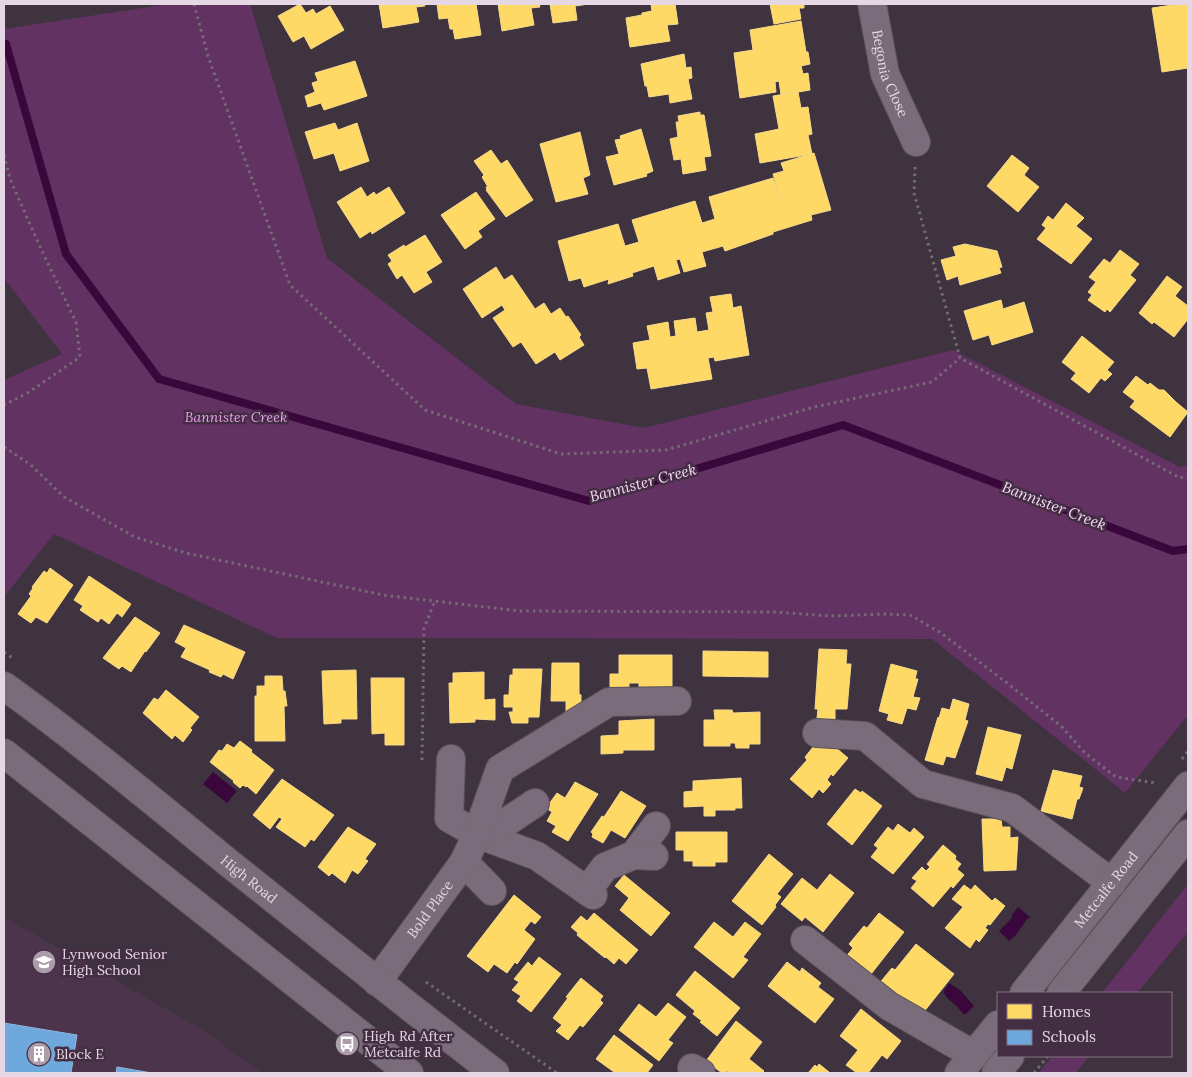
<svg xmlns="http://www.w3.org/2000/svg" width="1192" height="1077" viewBox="0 0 1192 1077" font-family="Lora,serif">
  <rect width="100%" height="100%" fill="#3e333e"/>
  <path fill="#4c354c" d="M 4,917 L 203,1030 L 262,1073 L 4,1073 Z"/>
  <g fill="#613262">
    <path d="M 168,4 L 250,4 L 327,258 L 516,404 L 644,428 L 953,350 L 1180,467 L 1188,465 L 1188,715 L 1125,793 L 932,639 L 277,638 L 54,534 L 4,597 L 4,380 L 62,354 L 4,278 L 4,29 Z"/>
    <path d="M 1188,884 L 1188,932 L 1137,993 L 1102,993 Z"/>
    <path d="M 1052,1056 L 1089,1056 L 1076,1073 L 1039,1073 Z"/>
  </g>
  <g fill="#39073b">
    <path d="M 213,772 L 237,791 L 227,803 L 203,784 Z"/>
    <path d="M 1018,907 L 1031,918 L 1028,918 L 1015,936 L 1009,941 L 999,931 L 1012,918 L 1012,915 Z"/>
    <path d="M 949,983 L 960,990 L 974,1006 L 966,1014 L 963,1014 C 956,1003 950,1003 943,992 Z"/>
  </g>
  <g fill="#ffd966" stroke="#f7d98c">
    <path d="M 300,4 L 306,13 L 313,9 L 316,14 L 330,6 L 344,30 L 311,49 L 304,36 L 293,42 L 278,16 Z"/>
    <path d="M 379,4 L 424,4 L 425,6 L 416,7 L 419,22 L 383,28 Z"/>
    <path d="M 437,4 L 476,4 L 481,35 L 455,39 L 453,29 L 450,29 L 448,18 L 439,19 Z"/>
    <path d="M 498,4 L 539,4 L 540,7 L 531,8 L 534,25 L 502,31 Z"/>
    <path d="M 550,4 L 589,4 L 575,6 L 577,20 L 553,23 Z"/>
    <path d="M 651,4 L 675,4 L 678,24 L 667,25 L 670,41 L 630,47 L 626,18 L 642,15 L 642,13 L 652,11 Z"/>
    <path d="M 770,4 L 804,4 L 804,8 L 799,8 L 801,19 L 774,24 Z"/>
    <path d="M 1179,4 L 1188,4 L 1188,68 L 1162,72 L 1152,8 Z"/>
    <path d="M 801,21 L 806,52 L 808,52 L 810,64 L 801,66 L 803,74 L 808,73 L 810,90 L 781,95 L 779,81 L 775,82 L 776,92 L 740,98 L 734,53 L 753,50 L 750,30 Z"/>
    <path d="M 684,54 L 686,68 L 691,67 L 692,78 L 688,79 L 692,99 L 670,103 L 669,94 L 649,97 L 647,86 L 645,86 L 641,64 Z"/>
    <path d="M 355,61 L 367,96 L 324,110 L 321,103 L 308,107 L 305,96 L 315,92 L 312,83 L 318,81 L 315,73 Z"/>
    <path d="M 798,92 L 801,108 L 808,107 L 812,134 L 808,135 L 812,154 L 760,163 L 755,134 L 779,129 L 773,96 Z"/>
    <path d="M 700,112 L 700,115 L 704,115 L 711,156 L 704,157 L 706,170 L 683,174 L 681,159 L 674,160 L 670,139 L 678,137 L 676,122 L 679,122 L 678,116 Z"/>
    <path d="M 335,123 L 338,130 L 357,123 L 369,161 L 340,171 L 334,153 L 314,159 L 305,132 Z"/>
    <path d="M 641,129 L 653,171 L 646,174 L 647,176 L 614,185 L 606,157 L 619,154 L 615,140 L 621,139 L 620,136 Z"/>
    <path d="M 580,132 L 590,175 L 583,178 L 588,194 L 556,202 L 540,144 Z"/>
    <path d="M 491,150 L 501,164 L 507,160 L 533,200 L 506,217 L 486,190 L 487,189 L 486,187 L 488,187 L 482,177 L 484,175 L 474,161 Z"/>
    <path d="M 814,153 L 831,210 L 811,215 L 812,220 L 773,232 L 773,234 L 725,251 L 723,246 L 702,252 L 706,266 L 684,272 L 680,259 L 676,260 L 680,273 L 658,280 L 654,266 L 632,273 L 633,276 L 608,284 L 609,279 L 584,287 L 581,278 L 569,281 L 558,241 L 618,224 L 625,246 L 639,242 L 632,220 L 695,201 L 702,223 L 715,219 L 709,197 L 773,178 L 780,198 L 773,174 L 784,171 L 781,163 Z"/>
    <path d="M 1012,155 L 1029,168 L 1024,175 L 1039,187 L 1018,212 L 987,186 Z"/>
    <path d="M 361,187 L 367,197 L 374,192 L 376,195 L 389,187 L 405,213 L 372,234 L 371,231 L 360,238 L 337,202 Z"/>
    <path d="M 476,192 L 495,219 L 478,231 L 482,237 L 465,249 L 441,215 Z"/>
    <path d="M 1066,203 L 1084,218 L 1076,226 L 1092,239 L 1071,264 L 1037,239 L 1046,228 L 1042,225 L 1048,216 L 1053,220 Z"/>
    <path d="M 425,235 L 442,262 L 426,272 L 432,282 L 414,293 L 402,275 L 397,279 L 388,264 L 392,261 L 388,255 L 404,245 L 405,247 Z"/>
    <path d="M 965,244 L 997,251 L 1002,267 L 999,268 L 1001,273 L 960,285 L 958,276 L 947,280 L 941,260 L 956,256 L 953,247 Z"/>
    <path d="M 1120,250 L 1139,264 L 1130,275 L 1136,280 L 1110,312 L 1107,309 L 1105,312 L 1088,300 L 1092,295 L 1088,292 L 1096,282 L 1089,277 L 1104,259 L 1110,263 Z"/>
    <path d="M 496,267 L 504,280 L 512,275 L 535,309 L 544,303 L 551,314 L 560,308 L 566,317 L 568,316 L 581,335 L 579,337 L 584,345 L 560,360 L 555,352 L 536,364 L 521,342 L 513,347 L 493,318 L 505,310 L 502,305 L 482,318 L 463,289 Z"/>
    <path d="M 1167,276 L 1182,287 L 1175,296 L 1188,306 L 1188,319 L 1174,337 L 1154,322 L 1152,324 L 1139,313 Z"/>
    <path d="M 731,294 L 733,308 L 741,306 L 749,355 L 715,361 L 714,357 L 708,358 L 712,379 L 651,389 L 647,368 L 637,369 L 633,343 L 650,340 L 647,326 L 668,322 L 670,337 L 676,336 L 674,321 L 695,318 L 697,332 L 709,330 L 706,313 L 713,312 L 710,297 Z"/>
    <path d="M 1001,300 L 1003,309 L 1024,302 L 1033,332 L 992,345 L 989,335 L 973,340 L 964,311 Z"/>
    <path d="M 1082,336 L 1114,362 L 1107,370 L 1112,374 L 1105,381 L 1101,378 L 1089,393 L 1071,379 L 1076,373 L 1062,362 Z"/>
    <path d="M 1136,376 L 1148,385 L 1150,383 L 1159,390 L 1164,390 L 1176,402 L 1188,412 L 1170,437 L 1130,407 L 1135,401 L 1123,392 Z"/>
    <path d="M 50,568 L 73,585 L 47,623 L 36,617 L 31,623 L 18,614 L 31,596 L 29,594 L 33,588 L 32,587 L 44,571 L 47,573 Z"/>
    <path d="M 89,576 L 131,604 L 122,617 L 117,613 L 109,624 L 101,618 L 98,622 L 80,610 L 83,606 L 74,600 Z"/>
    <path d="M 135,617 L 160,633 L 146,652 L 145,651 L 131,672 L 122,666 L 119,669 L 103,658 Z"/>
    <path d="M 184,625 L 245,652 L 233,679 L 223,674 L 221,677 L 209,672 L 210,670 L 181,657 L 186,648 L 175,642 Z"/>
    <path d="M 819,649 L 847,650 L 846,664 L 851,664 L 847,709 L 835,709 L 835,719 L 817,718 L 818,709 L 815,709 Z"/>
    <path d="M 703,651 L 768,652 L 768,677 L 703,676 Z"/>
    <path d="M 619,655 L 672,655 L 672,690 L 639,691 L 639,683 L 629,683 L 629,690 L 610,691 L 610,674 L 619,674 Z"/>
    <path d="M 552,663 L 579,663 L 579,694 L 581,695 L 581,714 L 566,714 L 566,701 L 551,701 Z"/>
    <path d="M 891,664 L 917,671 L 915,679 L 918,679 L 913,697 L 920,698 L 916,710 L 907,708 L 902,724 L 887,720 L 889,714 L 879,711 Z"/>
    <path d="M 513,669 L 542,669 L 539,717 L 528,717 L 528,723 L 512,723 L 509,712 L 513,712 L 513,707 L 504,707 L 504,695 L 509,695 L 510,675 L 513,675 Z"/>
    <path d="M 356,670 L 357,719 L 341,719 L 341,723 L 324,724 L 322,671 Z"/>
    <path d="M 484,672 L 484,700 L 495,699 L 495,720 L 475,719 L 475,722 L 450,723 L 449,683 L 453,683 L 453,673 Z"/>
    <path d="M 265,676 L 282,676 L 283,691 L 285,691 L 287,706 L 284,706 L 285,741 L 255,741 L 255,696 L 257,696 L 257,686 L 265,686 Z"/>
    <path d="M 371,678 L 404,678 L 404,745 L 385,745 L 385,733 L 372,734 Z"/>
    <path d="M 166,690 L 199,717 L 190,728 L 192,730 L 183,742 L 175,735 L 172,739 L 143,713 L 154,698 L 158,700 Z"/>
    <path d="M 953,699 L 969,704 L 965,720 L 968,721 L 955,758 L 946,756 L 943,765 L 925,760 L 938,717 L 939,718 L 942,708 L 950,710 Z"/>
    <path d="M 714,710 L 732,710 L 733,713 L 760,712 L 760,744 L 749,744 L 749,748 L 736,748 L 735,743 L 730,743 L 730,746 L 704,746 L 704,720 L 715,720 Z"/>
    <path d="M 654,719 L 654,750 L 623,750 L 623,753 L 601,754 L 601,736 L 619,735 L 619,721 Z"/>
    <path d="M 988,727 L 1021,735 L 1012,769 L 1006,767 L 1002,781 L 976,774 Z"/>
    <path d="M 822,736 L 848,758 L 833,776 L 831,774 L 827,780 L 831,784 L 823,793 L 819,789 L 812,798 L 790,779 L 807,760 L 805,757 Z"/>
    <path d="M 240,741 L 252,750 L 251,752 L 274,770 L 256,794 L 247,786 L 246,787 L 243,785 L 240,788 L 233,782 L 234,781 L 210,762 L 219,750 L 222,751 L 227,744 L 234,748 Z"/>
    <path d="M 1053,770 L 1082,776 L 1079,787 L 1083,788 L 1079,799 L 1077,799 L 1072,819 L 1041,811 Z"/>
    <path d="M 741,778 L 742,808 L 735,808 L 735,810 L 715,810 L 715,816 L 704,816 L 704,806 L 684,807 L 684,792 L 693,791 L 693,781 Z"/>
    <path d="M 282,779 L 334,815 L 314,841 L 311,839 L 305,847 L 276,827 L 282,819 L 279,817 L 270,829 L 253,815 Z"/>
    <path d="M 575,782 L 598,794 L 568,841 L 552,832 L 556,826 L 547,821 L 552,812 L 546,808 L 557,793 L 565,798 Z"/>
    <path d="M 855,789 L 861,793 L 862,791 L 882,806 L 852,845 L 827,824 Z"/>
    <path d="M 621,791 L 646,806 L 625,838 L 611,830 L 603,843 L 592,837 L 593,834 L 591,832 L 602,816 L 604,817 Z"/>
    <path d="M 982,819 L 1001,819 L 1002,827 L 1010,827 L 1010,838 L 1018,837 L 1016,870 L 984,871 Z"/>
    <path d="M 898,824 L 910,833 L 914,828 L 924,837 L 893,874 L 871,857 L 878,848 L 874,845 L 888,827 L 893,831 Z"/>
    <path d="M 348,827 L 376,844 L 365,859 L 368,861 L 358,874 L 352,870 L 345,883 L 332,873 L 329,876 L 318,867 Z"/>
    <path d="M 676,832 L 727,832 L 727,862 L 715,862 L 715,866 L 693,866 L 693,861 L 684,861 L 684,850 L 676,850 Z"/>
    <path d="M 943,845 L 956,856 L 955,859 L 961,864 L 957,869 L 964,875 L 953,888 L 951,886 L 933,907 L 911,888 L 917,881 L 912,878 L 922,867 L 926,871 L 930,867 L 927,864 Z"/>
    <path d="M 769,854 L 793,874 L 777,894 L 781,897 L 775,905 L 776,907 L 762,925 L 732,901 Z"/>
    <path d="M 830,874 L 854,893 L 823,932 L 805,917 L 802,921 L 781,904 L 802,878 L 817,890 Z"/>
    <path d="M 624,875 L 670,913 L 651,936 L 620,910 L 629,898 L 615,886 Z"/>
    <path d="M 964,885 L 971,890 L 975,885 L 992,901 L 995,898 L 1005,906 L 990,925 L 988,924 L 985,928 L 988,930 L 979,942 L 976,939 L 970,948 L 945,928 L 963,907 L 952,899 Z"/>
    <path d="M 514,895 L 541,917 L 535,924 L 531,921 L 524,930 L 535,939 L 517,964 L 515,962 L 507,973 L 494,964 L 488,972 L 467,956 Z"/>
    <path d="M 594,913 L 638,950 L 626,964 L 619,958 L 614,964 L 606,957 L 605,958 L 577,935 L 578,933 L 571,927 L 581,916 L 587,921 Z"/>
    <path d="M 879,913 L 904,932 L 868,978 L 844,959 L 853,948 L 849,944 L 864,926 L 867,928 Z"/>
    <path d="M 714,922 L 733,937 L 745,922 L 761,934 L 743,957 L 748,960 L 733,978 L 694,947 Z"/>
    <path d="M 916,944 L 954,974 L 923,1013 L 905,999 L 901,1003 L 878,985 L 892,968 L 895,970 Z"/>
    <path d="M 539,957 L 561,974 L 531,1012 L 517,1001 L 521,996 L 512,990 L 519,982 L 514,979 L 528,962 L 532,966 Z"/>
    <path d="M 787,962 L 800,972 L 802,968 L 821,983 L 818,987 L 834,999 L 815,1023 L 768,986 Z"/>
    <path d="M 695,971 L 740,1008 L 717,1036 L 700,1022 L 702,1021 L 693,1014 L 695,1011 L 676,995 Z"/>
    <path d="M 581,978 L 603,996 L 600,1000 L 603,1003 L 583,1027 L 580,1025 L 568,1040 L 556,1031 L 562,1025 L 553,1018 L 568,998 L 566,997 Z"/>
    <path d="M 668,1003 L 686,1017 L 668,1040 L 673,1043 L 659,1061 L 619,1030 L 639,1004 L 656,1017 Z"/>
    <path d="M 861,1009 L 901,1041 L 887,1059 L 882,1055 L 868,1073 L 857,1073 L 846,1065 L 858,1050 L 840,1036 Z"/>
    <path d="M 736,1021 L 762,1042 L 749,1059 L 764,1071 L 762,1073 L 730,1073 L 727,1071 L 722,1073 L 706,1061 Z"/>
    <path d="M 614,1035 L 653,1065 L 647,1073 L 613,1073 L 614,1072 L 596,1059 Z"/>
    <path d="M 819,1064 L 829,1072 L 828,1073 L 808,1073 L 815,1065 L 817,1067 Z"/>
  </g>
  <g fill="#6fa8dc" stroke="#92b6de">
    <path d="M 4,1023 L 77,1035 L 71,1073 L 4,1073 Z"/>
    <path d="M 117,1067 L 152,1073 L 116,1073 Z"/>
  </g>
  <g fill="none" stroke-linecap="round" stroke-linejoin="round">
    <path stroke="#39073b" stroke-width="8" d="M 6,44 L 66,254 L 159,379 L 589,501 L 843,425 L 1173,551 L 1188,549"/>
    <g stroke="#5b525b" stroke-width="30">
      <g id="minor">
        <path id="s1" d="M 872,4 L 885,74 L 916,142"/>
        <path d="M 817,733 L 865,736 L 923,784 L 1012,808 L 1112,883"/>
        <path d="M 451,759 L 449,818 L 477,834 L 537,856 L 593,895"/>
        <path d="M 477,834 L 505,823 L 535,803"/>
        <path d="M 634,855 L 656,826"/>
        <path d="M 464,862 L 492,891"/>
        <path d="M 587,891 L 605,867 L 634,855 L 654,856"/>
        <path d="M 805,940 L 889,1006 L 974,1055"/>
        <path id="s2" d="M 377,982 L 464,862 L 477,834 L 500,769 L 609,702 L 677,701"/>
        <path d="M 692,1068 L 701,1073"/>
      </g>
    </g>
    <g stroke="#5b525b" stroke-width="30">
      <g id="major">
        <path id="s3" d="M 4,686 C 82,742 156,804 230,864 C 318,934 406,1005 495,1073"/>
        <path d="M 4,753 L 409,1073"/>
        <path id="s4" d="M 1024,993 L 1188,786"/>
        <path d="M 1061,993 L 1188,834"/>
        <path d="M 959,1073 L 998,1025"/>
        <path d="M 996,1073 L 1010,1056"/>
      </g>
    </g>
    <g stroke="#766a75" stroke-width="3" stroke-dasharray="2.5 4" stroke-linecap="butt">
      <path d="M 194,4 L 208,56 L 290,285 L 425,410 L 561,454 L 666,450 L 814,407 L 932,382 L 960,358"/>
      <path d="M 4,155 L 10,179 L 41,249 L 76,322 L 80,357 L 29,392 L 4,405"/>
      <path d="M 915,167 L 914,193 L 960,358 L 1180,478 L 1188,475"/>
      <path d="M 4,447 L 31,465 L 64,497 L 135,537 L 186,553 L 383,595 L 519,611 L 774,612 L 830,616 L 886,614 L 910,615 L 941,633 L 1007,683 L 1061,726 L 1085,753 L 1116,777 L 1156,783"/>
      <path d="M 4,652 L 14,659"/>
      <path d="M 1182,759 L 1188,751"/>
      <path d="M 422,760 L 424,628 L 435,601"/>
      <path d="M 426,982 L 557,1073"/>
      <path d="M 1034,1073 L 1048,1056"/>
    </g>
    <use href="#minor" stroke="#7a6c7a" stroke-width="28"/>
    <use href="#major" stroke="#7a6c7a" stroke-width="28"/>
  </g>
  <defs>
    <g id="school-disc" transform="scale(1.25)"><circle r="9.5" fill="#ab9eaa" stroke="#432e43"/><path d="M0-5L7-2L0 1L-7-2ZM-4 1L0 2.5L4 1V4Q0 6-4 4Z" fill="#fff"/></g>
    <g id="bus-disc" transform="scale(1.25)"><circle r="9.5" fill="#ab9eaa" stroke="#432e43"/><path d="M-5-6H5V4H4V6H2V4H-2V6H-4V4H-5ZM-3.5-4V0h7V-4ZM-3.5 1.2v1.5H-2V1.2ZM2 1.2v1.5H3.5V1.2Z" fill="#fff"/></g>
    <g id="building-disc" transform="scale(1.25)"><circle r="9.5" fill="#ab9eaa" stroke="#432e43"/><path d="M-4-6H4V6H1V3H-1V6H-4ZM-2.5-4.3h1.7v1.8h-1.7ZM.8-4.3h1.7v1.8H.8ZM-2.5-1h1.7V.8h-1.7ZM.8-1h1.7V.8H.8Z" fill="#fff"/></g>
  </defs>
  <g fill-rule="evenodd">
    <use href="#school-disc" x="44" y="962"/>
    <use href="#bus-disc" x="347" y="1044"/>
    <use href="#building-disc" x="39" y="1054"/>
  </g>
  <g text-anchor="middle" stroke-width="5" stroke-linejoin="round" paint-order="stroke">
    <g font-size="14" fill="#e5d8e4" stroke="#432e43">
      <text dy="5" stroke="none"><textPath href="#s1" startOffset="72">Begonia Close</textPath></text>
      <text dy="5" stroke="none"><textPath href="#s3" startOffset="312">High Road</textPath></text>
      <text dy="5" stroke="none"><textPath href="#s4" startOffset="132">Metcalfe Road</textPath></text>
      <text dy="5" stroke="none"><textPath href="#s2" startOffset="90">Bold Place</textPath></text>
    </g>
    <g font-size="14" font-style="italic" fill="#ed9eed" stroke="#432e43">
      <text x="236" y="422">Bannister Creek</text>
    </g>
    <g font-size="14" fill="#e5d8e4" stroke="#432e43" text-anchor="start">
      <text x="62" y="959">Lynwood Senior<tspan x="62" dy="16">High School</tspan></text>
      <text x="364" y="1041">High Rd After<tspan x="364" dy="16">Metcalfe Rd</tspan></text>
      <text x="56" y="1059">Block E</text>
    </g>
    <g font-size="15" font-style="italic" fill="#f8d7f7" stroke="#432e43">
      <text transform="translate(643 483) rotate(-15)" y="5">Bannister Creek</text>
      <text transform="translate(1054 506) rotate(21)" y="5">Bannister Creek</text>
    </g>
  </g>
  <rect width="1192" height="1077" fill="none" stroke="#e5d8e4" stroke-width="10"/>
  <rect x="997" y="992" width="175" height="65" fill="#432e43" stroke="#847283"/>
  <rect x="1007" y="1004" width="25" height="15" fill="#ffd966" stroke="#847283"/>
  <text x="1042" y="1017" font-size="15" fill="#e5d8e4">Homes</text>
  <rect x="1007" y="1030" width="25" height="15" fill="#6fa8dc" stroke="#847283"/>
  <text x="1042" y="1042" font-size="15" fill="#e5d8e4">Schools</text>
</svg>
